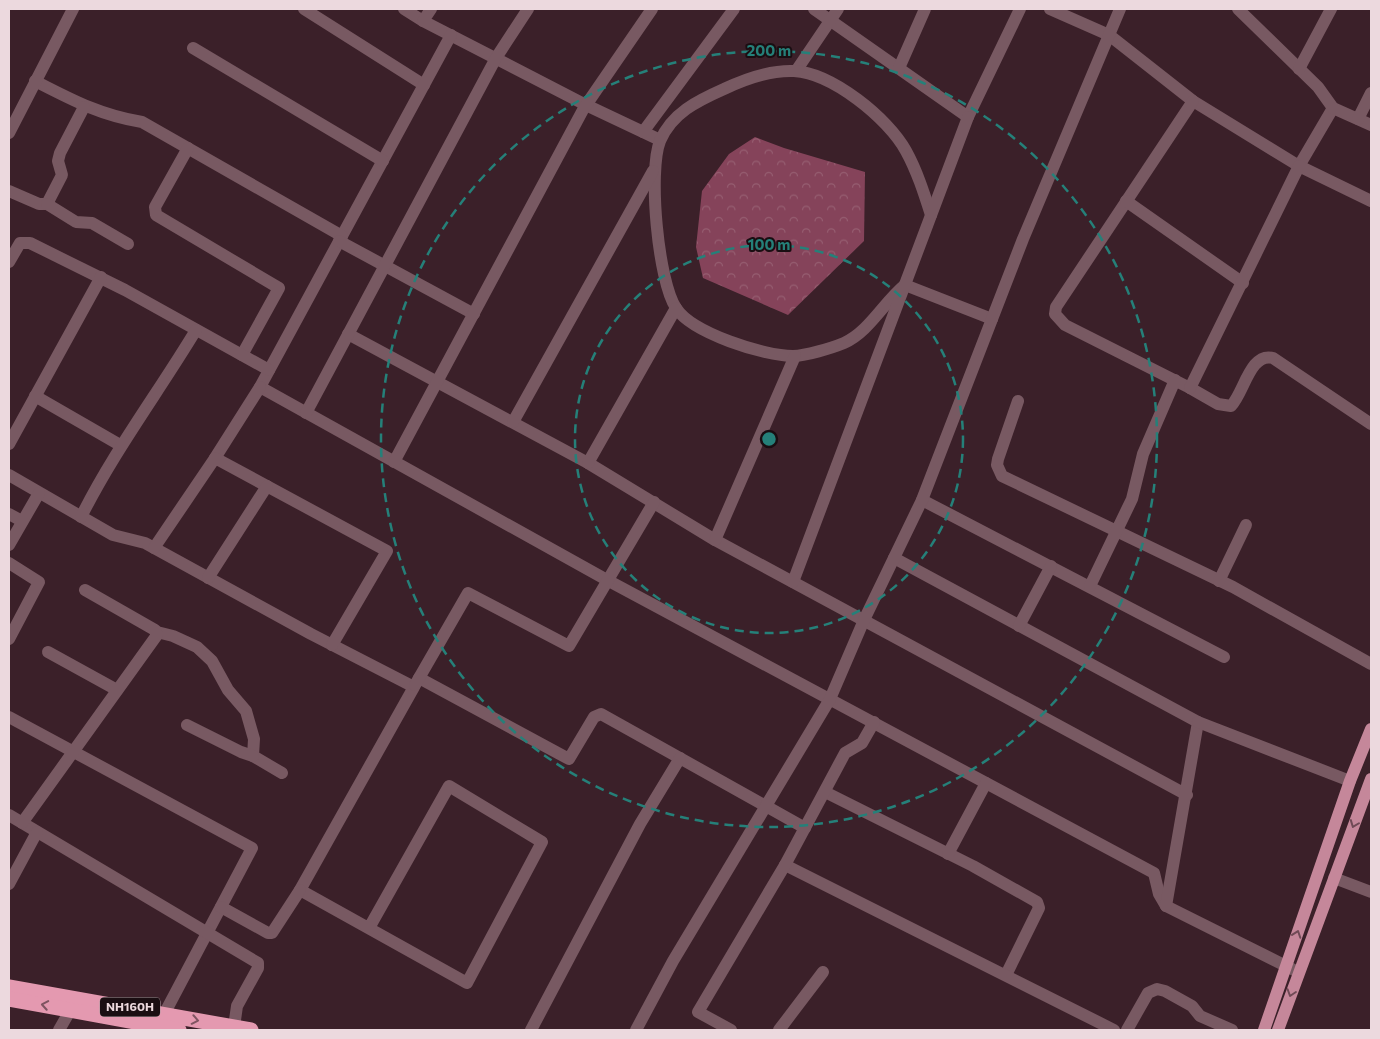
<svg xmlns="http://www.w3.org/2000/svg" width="1380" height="1039" viewBox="0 0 1380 1039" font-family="Commissioner,sans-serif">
  <defs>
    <pattern id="forest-crowns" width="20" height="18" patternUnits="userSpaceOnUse" patternTransform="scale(1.25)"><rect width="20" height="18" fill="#85435a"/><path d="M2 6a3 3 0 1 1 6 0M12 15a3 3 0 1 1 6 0" fill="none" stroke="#965e71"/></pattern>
  </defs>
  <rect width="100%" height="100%" fill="#3b2029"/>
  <path fill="url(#forest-crowns)" d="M 755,137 L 784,148 L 865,172 L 864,241 L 788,315 L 703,278 L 696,247 L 702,191 L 729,154 Z"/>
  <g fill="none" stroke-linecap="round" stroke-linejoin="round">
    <g stroke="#785962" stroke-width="12">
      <path d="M 304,9 L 424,85"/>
      <path d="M 404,9 L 423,21"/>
      <path d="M 431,9 L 423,21 L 586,105 L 660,140"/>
      <path d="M 814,9 L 968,117 L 1020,9"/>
      <path d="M 1050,9 L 1109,35 L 1193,101 L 1299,166 L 1333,108"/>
      <path d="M 1238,9 L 1318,87 L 1333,108 L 1371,125"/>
      <path d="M 451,35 L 260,387 L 607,580 L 1154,873 L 1159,894 L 1166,906 L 1298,972"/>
      <path d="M 193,48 L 383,161"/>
      <path d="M 899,68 L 925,9"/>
      <path d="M 1299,69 L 1331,9"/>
      <path d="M 796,71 L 838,9"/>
      <path d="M 35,81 C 72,100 100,115 142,122 L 342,236"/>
      <path d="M 1193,101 L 1056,307 L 1055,314 L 1065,325 L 1190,388 L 1218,404 L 1231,406 C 1244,393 1250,352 1273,358 L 1371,424"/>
      <path d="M 1358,119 L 1371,93"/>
      <path d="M 643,132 L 734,9"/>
      <path d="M 9,133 L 73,9"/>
      <path d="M 188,148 L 155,207 L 156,215 L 279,288 L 242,355"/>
      <path d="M 9,191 L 39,204 L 47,204 L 62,175 L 58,161 L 60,153 L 84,107"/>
      <path d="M 1126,201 L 1243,283"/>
      <path d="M 47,204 L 76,222 L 92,223 L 128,244"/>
      <path d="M 931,215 C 924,193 917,171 906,151 C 888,118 832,73 794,71 C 770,70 745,79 724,89 C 697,101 672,113 660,141 C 648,171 658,281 676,308 C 692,333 764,356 793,356 C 805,356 832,348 844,343 C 869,332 884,302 905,285 L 992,319"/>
      <path d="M 339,241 L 474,314"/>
      <path d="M 9,262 L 20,243 L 30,243 L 125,290 L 269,370"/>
      <path d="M 348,334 L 588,463 L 715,540 L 1187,795"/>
      <path d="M 1190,388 L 1299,166 L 1371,201"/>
      <path d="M 35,396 L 120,445"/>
      <path d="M 1018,401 L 998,459 L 997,465 L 1002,476 L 1233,587 L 1371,664"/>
      <path d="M 306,413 L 496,58 L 528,9"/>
      <path d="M 513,422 L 653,171"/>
      <path d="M 9,444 L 101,277"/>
      <path d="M 215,458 L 260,387"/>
      <path d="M 394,462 L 584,108 L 652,9"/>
      <path d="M 588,463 L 676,308"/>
      <path d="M 9,475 L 113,535 L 145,543 L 311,634 L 414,687 L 300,890 C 356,921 412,952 467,983 L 542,842 L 449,786 L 369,928"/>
      <path d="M 922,500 L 1224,657"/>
      <path d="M 9,514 L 22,521"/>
      <path d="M 81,517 C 114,451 158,393 196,330"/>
      <path d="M 715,540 L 795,356"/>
      <path d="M 9,545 L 39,493"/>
      <path d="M 154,548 L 215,458 L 387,551 L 332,645"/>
      <path d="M 894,558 L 1198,722 L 1166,906"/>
      <path d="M 9,563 L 39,582 L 9,639"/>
      <path d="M 208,578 L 267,486"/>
      <path d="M 1219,581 L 1246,525"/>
      <path d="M 793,582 L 968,117"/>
      <path d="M 1090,586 L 1132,499 L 1143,454 L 1175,380"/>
      <path d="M 1019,626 L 1051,566"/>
      <path d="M 157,632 L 173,636 L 197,647 L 212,661 L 228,690 L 246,711 L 254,739 L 253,756 L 282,773"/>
      <path d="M 48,652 L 117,690"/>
      <path d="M 419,678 L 569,759 L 594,717 L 601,714 L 805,828"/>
      <path d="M 415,685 L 468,593 L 569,646 L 654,502"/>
      <path d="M 9,717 L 252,848 L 160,1022"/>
      <path d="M 1198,722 L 1350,781"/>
      <path d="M 187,725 L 241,752 L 253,756"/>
      <path d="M 825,792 L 973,866 L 1037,902 L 1039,908 L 1006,975"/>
      <path d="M 9,815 L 258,963 L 258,968 L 237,1006 L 234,1027"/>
      <path d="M 22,823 L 157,635 L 155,630 L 85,590"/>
      <path d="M 948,854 L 986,783"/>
      <path d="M 785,865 L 1114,1030"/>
      <path d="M 1334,878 L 1371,892"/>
      <path d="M 9,884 L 37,832"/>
      <path d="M 221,907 L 268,933 L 272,933 L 300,890"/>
      <path d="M 59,1030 L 75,1002"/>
      <path d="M 531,1030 L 640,824 L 680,758"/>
      <path d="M 636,1030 L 673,961 L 830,699 L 864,620 L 922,500 L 1023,239 L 1120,9"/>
      <path d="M 731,1030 L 698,1012 L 785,865 L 845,753 L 862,743 L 874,722"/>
      <path d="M 779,1030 L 823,972"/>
      <path d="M 1127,1030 L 1148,993 L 1157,989 L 1165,991 L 1192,1006 L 1200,1016 L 1232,1030"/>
    </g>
    <g stroke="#c5879a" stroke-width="12">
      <path d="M 1264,1030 L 1350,781 L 1371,729"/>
      <path d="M 1278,1030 L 1371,779"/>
    </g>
    <g stroke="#e499b0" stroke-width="15">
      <path d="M 9,987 L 251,1030"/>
      <path d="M 9,999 L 179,1030"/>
    </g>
  </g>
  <defs><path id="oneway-chevron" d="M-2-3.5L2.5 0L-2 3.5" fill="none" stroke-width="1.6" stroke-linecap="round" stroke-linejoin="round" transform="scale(1.25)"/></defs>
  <g stroke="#704a56">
    <use href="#oneway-chevron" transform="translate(1354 824) rotate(111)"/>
    <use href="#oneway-chevron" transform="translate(1297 934) rotate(-71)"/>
    <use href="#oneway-chevron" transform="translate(1291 993) rotate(108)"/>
  </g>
  <g stroke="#7f5461">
    <use href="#oneway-chevron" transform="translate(45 1005) rotate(-170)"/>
    <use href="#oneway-chevron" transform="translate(195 1020) rotate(11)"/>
  </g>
  <g fill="none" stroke="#258079" stroke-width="2.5" stroke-dasharray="9 6">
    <circle cx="769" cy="439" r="194"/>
    <circle cx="769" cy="439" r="388"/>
  </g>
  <g text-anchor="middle" stroke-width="4" stroke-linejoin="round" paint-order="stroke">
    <rect fill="#1a0e12" stroke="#ad9ca1" stroke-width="1" x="100" y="997.5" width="60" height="19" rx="4"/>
    <g font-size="12" font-weight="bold" fill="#ecd9de">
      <text x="130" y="1011">NH160H</text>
    </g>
  </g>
  <circle cx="769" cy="439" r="8" fill="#258079" stroke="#1a0e12" stroke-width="2.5"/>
  <g font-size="15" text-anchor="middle" font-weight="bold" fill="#258079" stroke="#1a0e12" stroke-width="4" stroke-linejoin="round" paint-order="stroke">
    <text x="769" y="56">200 m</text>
    <text x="769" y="250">100 m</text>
  </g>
  <rect width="1380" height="1039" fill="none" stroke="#ecd9de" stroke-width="20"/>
</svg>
